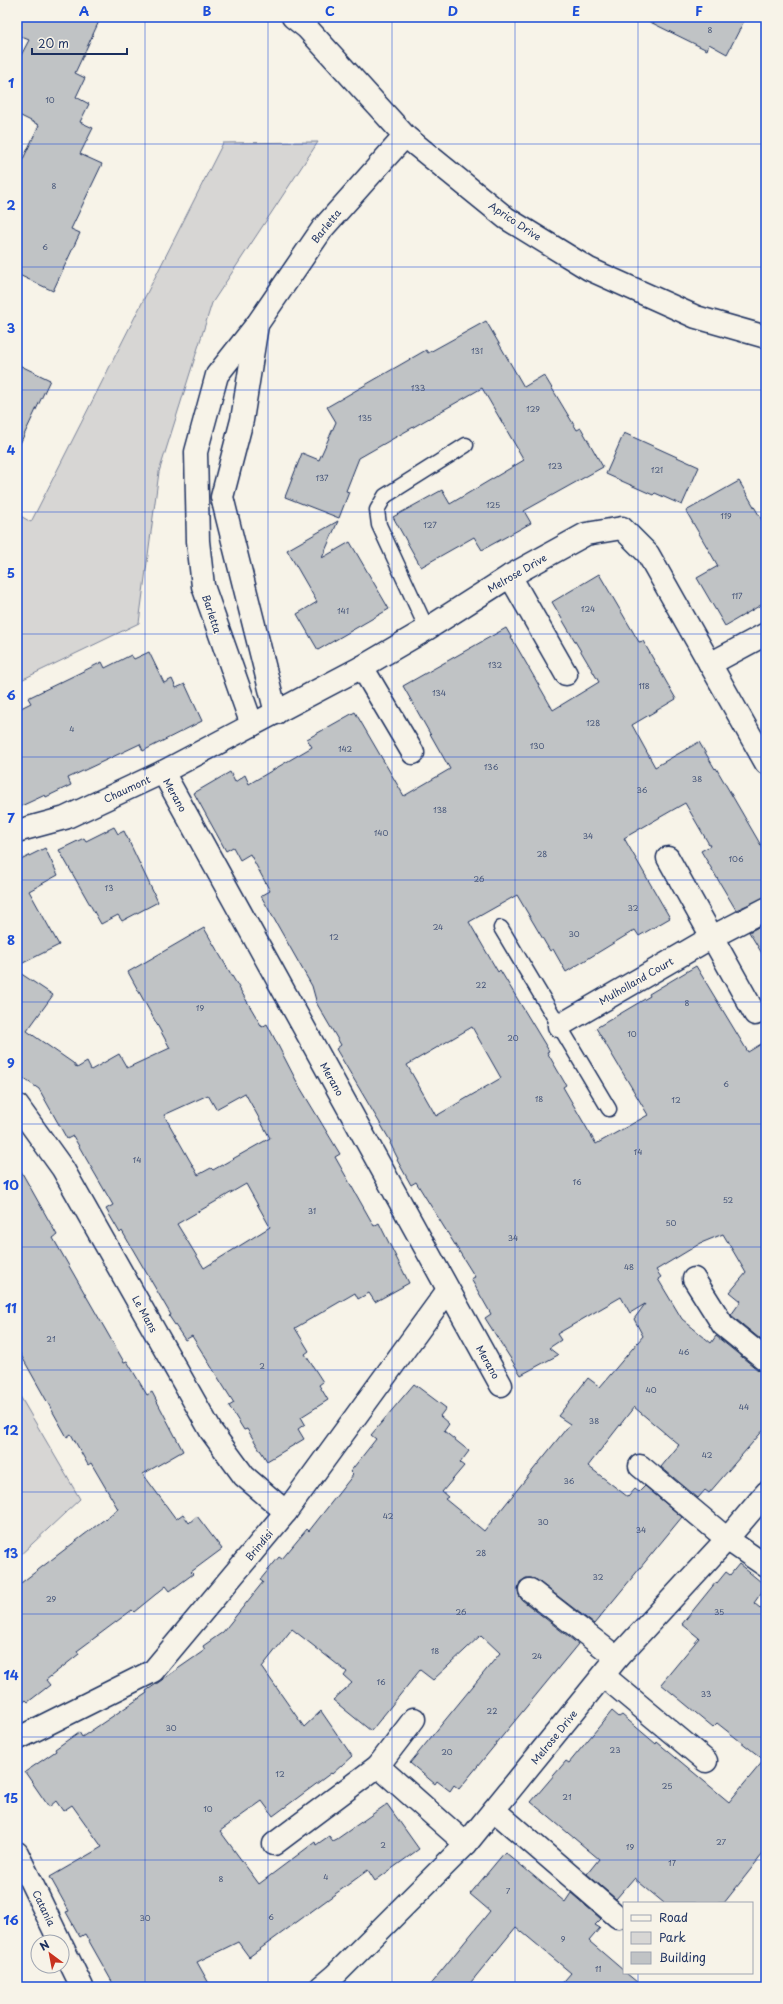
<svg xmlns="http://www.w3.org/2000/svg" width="783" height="2004" viewBox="0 0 783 2004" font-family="'Playpen Sans',sans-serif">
  <rect width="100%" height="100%" fill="#f7f3e8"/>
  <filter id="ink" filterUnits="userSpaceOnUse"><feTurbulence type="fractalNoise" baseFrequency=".025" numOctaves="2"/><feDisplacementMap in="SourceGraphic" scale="8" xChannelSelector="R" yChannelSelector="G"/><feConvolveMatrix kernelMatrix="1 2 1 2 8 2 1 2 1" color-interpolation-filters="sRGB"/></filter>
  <g filter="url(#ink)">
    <g fill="#d7d6d4" stroke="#798299">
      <path d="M 318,142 L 212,303 L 159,472 L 139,623 L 17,682 L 17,514 L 31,522 L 223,143 Z"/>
      <path d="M 17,1391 L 80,1499 L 17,1558 Z"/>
    </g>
    <g fill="#c0c3c5" stroke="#1b2f5e" fill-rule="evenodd">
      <path d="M 17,17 L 101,17 L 75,73 L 85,78 L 76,97 L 89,104 L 80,122 L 93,128 L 80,154 L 102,164 L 71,229 L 80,233 L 53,291 L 17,274 L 17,172 L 39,125 L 17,114 L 17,63 L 29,40 L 17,35 Z"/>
      <path d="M 640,17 L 746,17 L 727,54 L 709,44 L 707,50 Z"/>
      <path d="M 486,321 L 524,387 L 544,375 L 577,430 L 581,428 L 603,467 L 524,511 L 531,523 L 482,550 L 474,537 L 421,567 L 393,517 L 442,490 L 450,504 L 524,460 L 482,388 L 359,458 L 346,491 L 349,492 L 339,518 L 285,497 L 302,453 L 319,460 L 336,422 L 327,407 L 426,350 L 428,353 Z"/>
      <path d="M 17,364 L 50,380 L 17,450 Z"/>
      <path d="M 624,433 L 699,467 L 682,505 L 655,493 L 653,495 L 606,474 Z"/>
      <path d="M 739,481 L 766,527 L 766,602 L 725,626 L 697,578 L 718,566 L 686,511 Z"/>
      <path d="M 338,521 L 322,558 L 350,542 L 389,609 L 318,650 L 297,614 L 317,602 L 287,550 Z"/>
      <path d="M 599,574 L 639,642 L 643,641 L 676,699 L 632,725 L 655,767 L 699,742 L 715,769 L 716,768 L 766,854 L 766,897 L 736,910 L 701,851 L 710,846 L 685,803 L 624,838 L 670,918 L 639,936 L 635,930 L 566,972 L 553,949 L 550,951 L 517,895 L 469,922 L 498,972 L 500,970 L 549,1051 L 547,1052 L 566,1085 L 563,1087 L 596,1144 L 648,1115 L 596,1028 L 650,996 L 649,994 L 696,966 L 748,1052 L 766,1041 L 766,1344 L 731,1315 L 741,1301 L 730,1292 L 746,1273 L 723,1234 L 701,1243 L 656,1270 L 661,1277 L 658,1279 L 682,1319 L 711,1343 L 716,1336 L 758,1370 L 766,1372 L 766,1427 L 709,1493 L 705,1490 L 698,1498 L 661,1467 L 679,1445 L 634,1407 L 588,1466 L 628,1497 L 635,1489 L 639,1492 L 645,1486 L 682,1517 L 594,1624 L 537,1580 L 531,1578 L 526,1578 L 520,1582 L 518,1589 L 519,1595 L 522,1600 L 578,1644 L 459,1789 L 454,1785 L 450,1791 L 437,1781 L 435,1784 L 410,1763 L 500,1653 L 481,1635 L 433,1680 L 420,1670 L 371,1731 L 333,1700 L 352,1683 L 344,1676 L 347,1672 L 292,1629 L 262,1667 L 304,1727 L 321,1711 L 352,1756 L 332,1774 L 331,1773 L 273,1816 L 262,1801 L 220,1831 L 259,1884 L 315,1842 L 316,1845 L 329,1836 L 333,1841 L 337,1839 L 387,1804 L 419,1849 L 375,1881 L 368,1870 L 249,1957 L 238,1942 L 197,1962 L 211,1987 L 115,1987 L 85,1934 L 80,1937 L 66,1912 L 69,1911 L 50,1877 L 102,1847 L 72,1805 L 63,1811 L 56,1801 L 49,1807 L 25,1772 L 56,1751 L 55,1749 L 79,1732 L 82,1737 L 147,1693 L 146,1691 L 205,1650 L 203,1646 L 223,1632 L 263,1582 L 260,1580 L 279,1557 L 282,1559 L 307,1529 L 309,1531 L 353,1475 L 350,1472 L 376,1439 L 371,1435 L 414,1384 L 446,1408 L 440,1416 L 449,1424 L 444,1431 L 469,1451 L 460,1463 L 464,1466 L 442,1492 L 448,1497 L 445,1499 L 484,1531 L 570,1424 L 558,1416 L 588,1378 L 600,1387 L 643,1336 L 634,1319 L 645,1304 L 630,1313 L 621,1297 L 557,1334 L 561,1340 L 549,1348 L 558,1355 L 521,1375 L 485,1318 L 491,1314 L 471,1279 L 475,1277 L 416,1182 L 411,1185 L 397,1160 L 398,1159 L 390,1143 L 391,1142 L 336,1049 L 341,1045 L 317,1004 L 312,986 L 261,896 L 270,891 L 250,854 L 240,860 L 233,847 L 226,851 L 194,793 L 230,772 L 235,782 L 245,775 L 249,784 L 312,747 L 307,739 L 355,712 L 404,796 L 450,769 L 403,686 L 506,628 L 553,710 L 599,682 L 552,602 ZM 472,1027 L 501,1078 L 436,1116 L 407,1065 Z"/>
      <path d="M 149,652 L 164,683 L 172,679 L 176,688 L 185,684 L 202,721 L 143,751 L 140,744 L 68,778 L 71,785 L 46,797 L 45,795 L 17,808 L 17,710 L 31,703 L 28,698 L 102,662 L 105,668 L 131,655 L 134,659 Z"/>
      <path d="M 114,827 L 118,834 L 124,831 L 158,902 L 122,921 L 118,915 L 101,924 L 59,850 L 84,838 L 86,841 Z"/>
      <path d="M 45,848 L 58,875 L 29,891 L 59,945 L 17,966 L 17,862 Z"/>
      <path d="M 766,923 L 766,960 L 749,932 Z"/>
      <path d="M 204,928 L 262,1027 L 267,1024 L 298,1084 L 340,1154 L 335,1157 L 374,1226 L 379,1223 L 409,1283 L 375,1302 L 369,1293 L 358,1299 L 355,1293 L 295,1328 L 309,1351 L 305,1354 L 323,1382 L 319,1385 L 328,1400 L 301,1417 L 305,1424 L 298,1429 L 304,1439 L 267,1461 L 247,1429 L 244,1430 L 229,1406 L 234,1403 L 192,1336 L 185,1340 L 169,1316 L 171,1315 L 122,1231 L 120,1233 L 106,1209 L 113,1205 L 73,1136 L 67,1139 L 39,1089 L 17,1074 L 17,971 L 53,995 L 27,1031 L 73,1063 L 77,1068 L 87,1062 L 91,1070 L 119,1054 L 127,1068 L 170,1048 L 128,972 ZM 245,1093 L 270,1138 L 213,1170 L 211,1168 L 198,1175 L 164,1115 L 208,1095 L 216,1109 ZM 246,1184 L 270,1227 L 204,1268 L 177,1224 Z"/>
      <path d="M 17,1164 L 57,1235 L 53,1238 L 124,1362 L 127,1361 L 147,1395 L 152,1392 L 183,1451 L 143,1474 L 176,1519 L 183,1514 L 189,1523 L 197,1516 L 222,1549 L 191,1572 L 193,1574 L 170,1591 L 166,1586 L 134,1612 L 132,1610 L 77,1651 L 79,1654 L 46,1680 L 50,1685 L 28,1702 L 26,1700 L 17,1707 L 17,1586 L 118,1509 L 91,1463 L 88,1465 L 71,1434 L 67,1437 L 17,1348 Z"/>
      <path d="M 739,1564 L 766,1586 L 754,1603 L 766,1613 L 766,1850 L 724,1903 L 664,1903 L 634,1878 L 616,1899 L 587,1874 L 599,1859 L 531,1802 L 566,1761 L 569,1763 L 612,1711 L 619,1717 L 622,1715 L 656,1744 L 657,1742 L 729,1802 L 764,1760 L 717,1723 L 713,1727 L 661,1684 L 699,1638 L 682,1624 L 716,1582 L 717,1583 L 726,1572 L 730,1575 Z"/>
      <path d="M 505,1852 L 565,1902 L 571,1893 L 601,1919 L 595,1925 L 600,1928 L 589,1941 L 624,1971 L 624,1973 L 626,1973 L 643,1987 L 559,1987 L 571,1973 L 516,1927 L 467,1987 L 428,1987 L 490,1911 L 470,1894 Z"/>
    </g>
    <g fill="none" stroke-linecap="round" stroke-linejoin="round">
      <g stroke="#1b2f5e" stroke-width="17">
        <g id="lane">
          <path d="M 427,629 L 379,525 L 377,510 L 385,496 L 466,445"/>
          <path d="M 501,928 L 609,1109"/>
        </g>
      </g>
      <g stroke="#1b2f5e" stroke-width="25">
        <g id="street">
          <path d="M 257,325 L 242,420 L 222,497 L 276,713"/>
          <path d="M 510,576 L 566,674"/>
          <path d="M 710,664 L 766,634"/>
          <path d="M 362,667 L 413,753"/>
          <path d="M 252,725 L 203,586 L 198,541 L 196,452 L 217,375 L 258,323 L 323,228 L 405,136"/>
          <path d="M 163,772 L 501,1385"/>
          <path d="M 17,831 L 65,818 L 163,772 L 362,667 L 427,629 L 510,576 L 586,534 L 622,528 L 648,554 L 766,763"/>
          <path d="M 668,858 L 755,1014"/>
          <path d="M 559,1026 L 712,937 L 766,909"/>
          <path d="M 17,1105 L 63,1169 L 211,1431 L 244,1476 L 286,1512"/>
          <path d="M 694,1279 L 723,1325 L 766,1360"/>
          <path d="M 640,1466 L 727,1539 L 766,1566"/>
          <path d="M 530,1590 L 617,1658"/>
          <path d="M 604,1676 L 706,1761"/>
          <path d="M 17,1739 L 153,1671 L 286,1512 L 448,1290"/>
          <path d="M 378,1766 L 414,1719"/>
          <path d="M 494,1810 L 618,1917"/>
          <path d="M 274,1844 L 378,1766 L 466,1844"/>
          <path d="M 17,1853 L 60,1942"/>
          <path d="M 62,1946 L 82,1987"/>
          <path d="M 321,1987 L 334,1976 L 466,1844 L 617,1658 L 727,1539 L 766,1493"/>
        </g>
      </g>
      <g stroke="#1b2f5e" stroke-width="25">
        <path id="secondary" d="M 293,17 L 307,28 L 405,136 L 506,218 L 589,269 L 696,317 L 766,337"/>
      </g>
      <use href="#lane" stroke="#f7f3e8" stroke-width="14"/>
      <use href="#street" stroke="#f7f3e8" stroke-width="22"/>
      <use href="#secondary" stroke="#f7f3e8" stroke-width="22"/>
    </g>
  </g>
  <path fill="none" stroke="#1d4ed8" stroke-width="1" stroke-opacity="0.55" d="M 145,17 L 145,1987M 268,17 L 268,1987M 392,17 L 392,1987M 515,17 L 515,1987M 638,17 L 638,1903M 17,144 L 766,144M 17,267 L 766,267M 17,390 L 766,390M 17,512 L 766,512M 17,634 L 766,634M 17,757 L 766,757M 17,880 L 766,880M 17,1002 L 766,1002M 17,1124 L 766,1124M 17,1247 L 766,1247M 17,1370 L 766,1370M 17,1492 L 766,1492M 17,1614 L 766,1614M 17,1737 L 766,1737M 17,1860 L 766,1860M 638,1973 L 638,1987"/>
  <g text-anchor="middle" stroke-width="3" stroke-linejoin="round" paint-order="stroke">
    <g font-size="8" fill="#445478">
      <text x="710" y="33">8</text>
      <text x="50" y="103">10</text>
      <text x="54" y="189">8</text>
      <text x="45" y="250">6</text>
      <text x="477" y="354">131</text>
      <text x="418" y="391">133</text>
      <text x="533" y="412">129</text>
      <text x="365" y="421">135</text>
      <text x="555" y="469">123</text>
      <text x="657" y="473">121</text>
      <text x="322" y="481">137</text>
      <text x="493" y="508">125</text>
      <text x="726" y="519">119</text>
      <text x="430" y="528">127</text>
      <text x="737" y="599">117</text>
      <text x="588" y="612">124</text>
      <text x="343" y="614">141</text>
      <text x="495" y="668">132</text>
      <text x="644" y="689">118</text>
      <text x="439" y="696">134</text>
      <text x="593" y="726">128</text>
      <text x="72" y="732">4</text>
      <text x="537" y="749">130</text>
      <text x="345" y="752">142</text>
      <text x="491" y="770">136</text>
      <text x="697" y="782">38</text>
      <text x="642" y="793">36</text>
      <text x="440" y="813">138</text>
      <text x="381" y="836">140</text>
      <text x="588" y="839">34</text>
      <text x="542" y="857">28</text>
      <text x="736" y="862">106</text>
      <text x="479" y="882">26</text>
      <text x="109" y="891">13</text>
      <text x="633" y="911">32</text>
      <text x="438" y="930">24</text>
      <text x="574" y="937">30</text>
      <text x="334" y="940">12</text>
      <text x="481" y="988">22</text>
      <text x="687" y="1006">8</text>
      <text x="200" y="1011">19</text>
      <text x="632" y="1037">10</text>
      <text x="513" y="1041">20</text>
      <text x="726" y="1087">6</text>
      <text x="539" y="1102">18</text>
      <text x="676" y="1103">12</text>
      <text x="638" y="1155">14</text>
      <text x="137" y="1163">14</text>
      <text x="577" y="1185">16</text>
      <text x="728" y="1203">52</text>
      <text x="312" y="1214">31</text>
      <text x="671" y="1226">50</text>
      <text x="513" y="1241">34</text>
      <text x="629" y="1270">48</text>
      <text x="51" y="1342">21</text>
      <text x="684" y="1355">46</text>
      <text x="262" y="1369">2</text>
      <text x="651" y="1393">40</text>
      <text x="744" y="1410">44</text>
      <text x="594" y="1424">38</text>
      <text x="707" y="1458">42</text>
      <text x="569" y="1484">36</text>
      <text x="388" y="1519">42</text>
      <text x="543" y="1525">30</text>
      <text x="641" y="1533">34</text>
      <text x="481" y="1556">28</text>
      <text x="598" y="1580">32</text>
      <text x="51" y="1602">29</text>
      <text x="461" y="1615">26</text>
      <text x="719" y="1615">35</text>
      <text x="435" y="1654">18</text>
      <text x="537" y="1659">24</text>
      <text x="381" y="1685">16</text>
      <text x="706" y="1697">33</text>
      <text x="492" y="1714">22</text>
      <text x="171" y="1731">30</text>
      <text x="615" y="1753">23</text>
      <text x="447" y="1755">20</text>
      <text x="280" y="1777">12</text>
      <text x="667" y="1789">25</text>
      <text x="567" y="1800">21</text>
      <text x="208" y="1812">10</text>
      <text x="721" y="1845">27</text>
      <text x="383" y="1848">2</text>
      <text x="630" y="1850">19</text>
      <text x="672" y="1866">17</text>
      <text x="326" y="1880">4</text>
      <text x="221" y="1882">8</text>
      <text x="508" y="1894">7</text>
      <text x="271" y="1920">6</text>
      <text x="145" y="1921">30</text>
      <text x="563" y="1942">9</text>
      <text x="598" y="1972">11</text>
    </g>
    <g font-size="10" fill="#1b2f5e" stroke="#f7f3e8">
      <text transform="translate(515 221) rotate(34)" y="4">Aprico Drive</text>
      <text transform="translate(326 226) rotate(-51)" y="4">Barletta</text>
      <text transform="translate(517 573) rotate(-30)" y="4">Melrose Drive</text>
      <text transform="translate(212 614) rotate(72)" y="4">Barletta</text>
      <text transform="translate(127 789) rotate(-25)" y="4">Chaumont</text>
      <text transform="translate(175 795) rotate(61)" y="4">Merano</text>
      <text transform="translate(636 981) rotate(-30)" y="4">Mulholland Court</text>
      <text transform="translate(332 1079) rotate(61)" y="4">Merano</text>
      <text transform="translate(145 1314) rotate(61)" y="4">Le Mans</text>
      <text transform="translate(488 1362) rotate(61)" y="4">Merano</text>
      <text transform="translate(259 1545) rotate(-50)" y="4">Brindisi</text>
      <text transform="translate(554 1737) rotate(-51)" y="4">Melrose Drive</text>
      <text transform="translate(44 1908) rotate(64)" y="4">Catania</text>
    </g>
  </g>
  <rect width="783" height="2004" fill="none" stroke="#f7f3e8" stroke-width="44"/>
  <rect x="623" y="1902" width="130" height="72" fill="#f7f3e8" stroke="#9fa5b1"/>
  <rect x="631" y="1915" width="20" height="6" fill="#f7f3e8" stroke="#9fa5b1"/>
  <text x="659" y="1922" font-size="12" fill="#1b2f5e">Road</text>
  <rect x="631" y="1932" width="20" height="12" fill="#d7d6d4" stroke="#9fa5b1"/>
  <text x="659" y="1942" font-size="12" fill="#1b2f5e">Park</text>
  <rect x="631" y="1952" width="20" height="12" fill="#c0c3c5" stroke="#9fa5b1"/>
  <text x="659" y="1962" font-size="12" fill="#1b2f5e">Building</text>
  <g transform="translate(50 1954) rotate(328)"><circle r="19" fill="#f7f3e8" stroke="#9fa5b1"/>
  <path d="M0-3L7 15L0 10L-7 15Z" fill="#c8321e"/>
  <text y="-6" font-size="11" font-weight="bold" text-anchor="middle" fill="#1b2f5e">N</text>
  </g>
  <path d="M32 48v6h95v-6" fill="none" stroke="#1b2f5e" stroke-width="2"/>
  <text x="38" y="48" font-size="12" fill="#1b2f5e" stroke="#f7f3e8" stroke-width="3" paint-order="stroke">20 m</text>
  <rect x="22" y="22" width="739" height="1960" fill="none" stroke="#1d4ed8" stroke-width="1.5"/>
  <g font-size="13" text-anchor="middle" font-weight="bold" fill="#1d4ed8">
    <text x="84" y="16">A</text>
    <text x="207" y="16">B</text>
    <text x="330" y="16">C</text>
    <text x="453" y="16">D</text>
    <text x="576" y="16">E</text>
    <text x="699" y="16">F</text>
    <text x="11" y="88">1</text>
    <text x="11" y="210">2</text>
    <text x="11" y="333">3</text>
    <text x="11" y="455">4</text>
    <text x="11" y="578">5</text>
    <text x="11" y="700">6</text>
    <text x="11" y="823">7</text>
    <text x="11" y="945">8</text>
    <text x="11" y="1068">9</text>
    <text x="11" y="1190">10</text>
    <text x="11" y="1313">11</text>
    <text x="11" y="1435">12</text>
    <text x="11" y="1558">13</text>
    <text x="11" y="1680">14</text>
    <text x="11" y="1803">15</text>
    <text x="11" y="1925">16</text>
  </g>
</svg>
